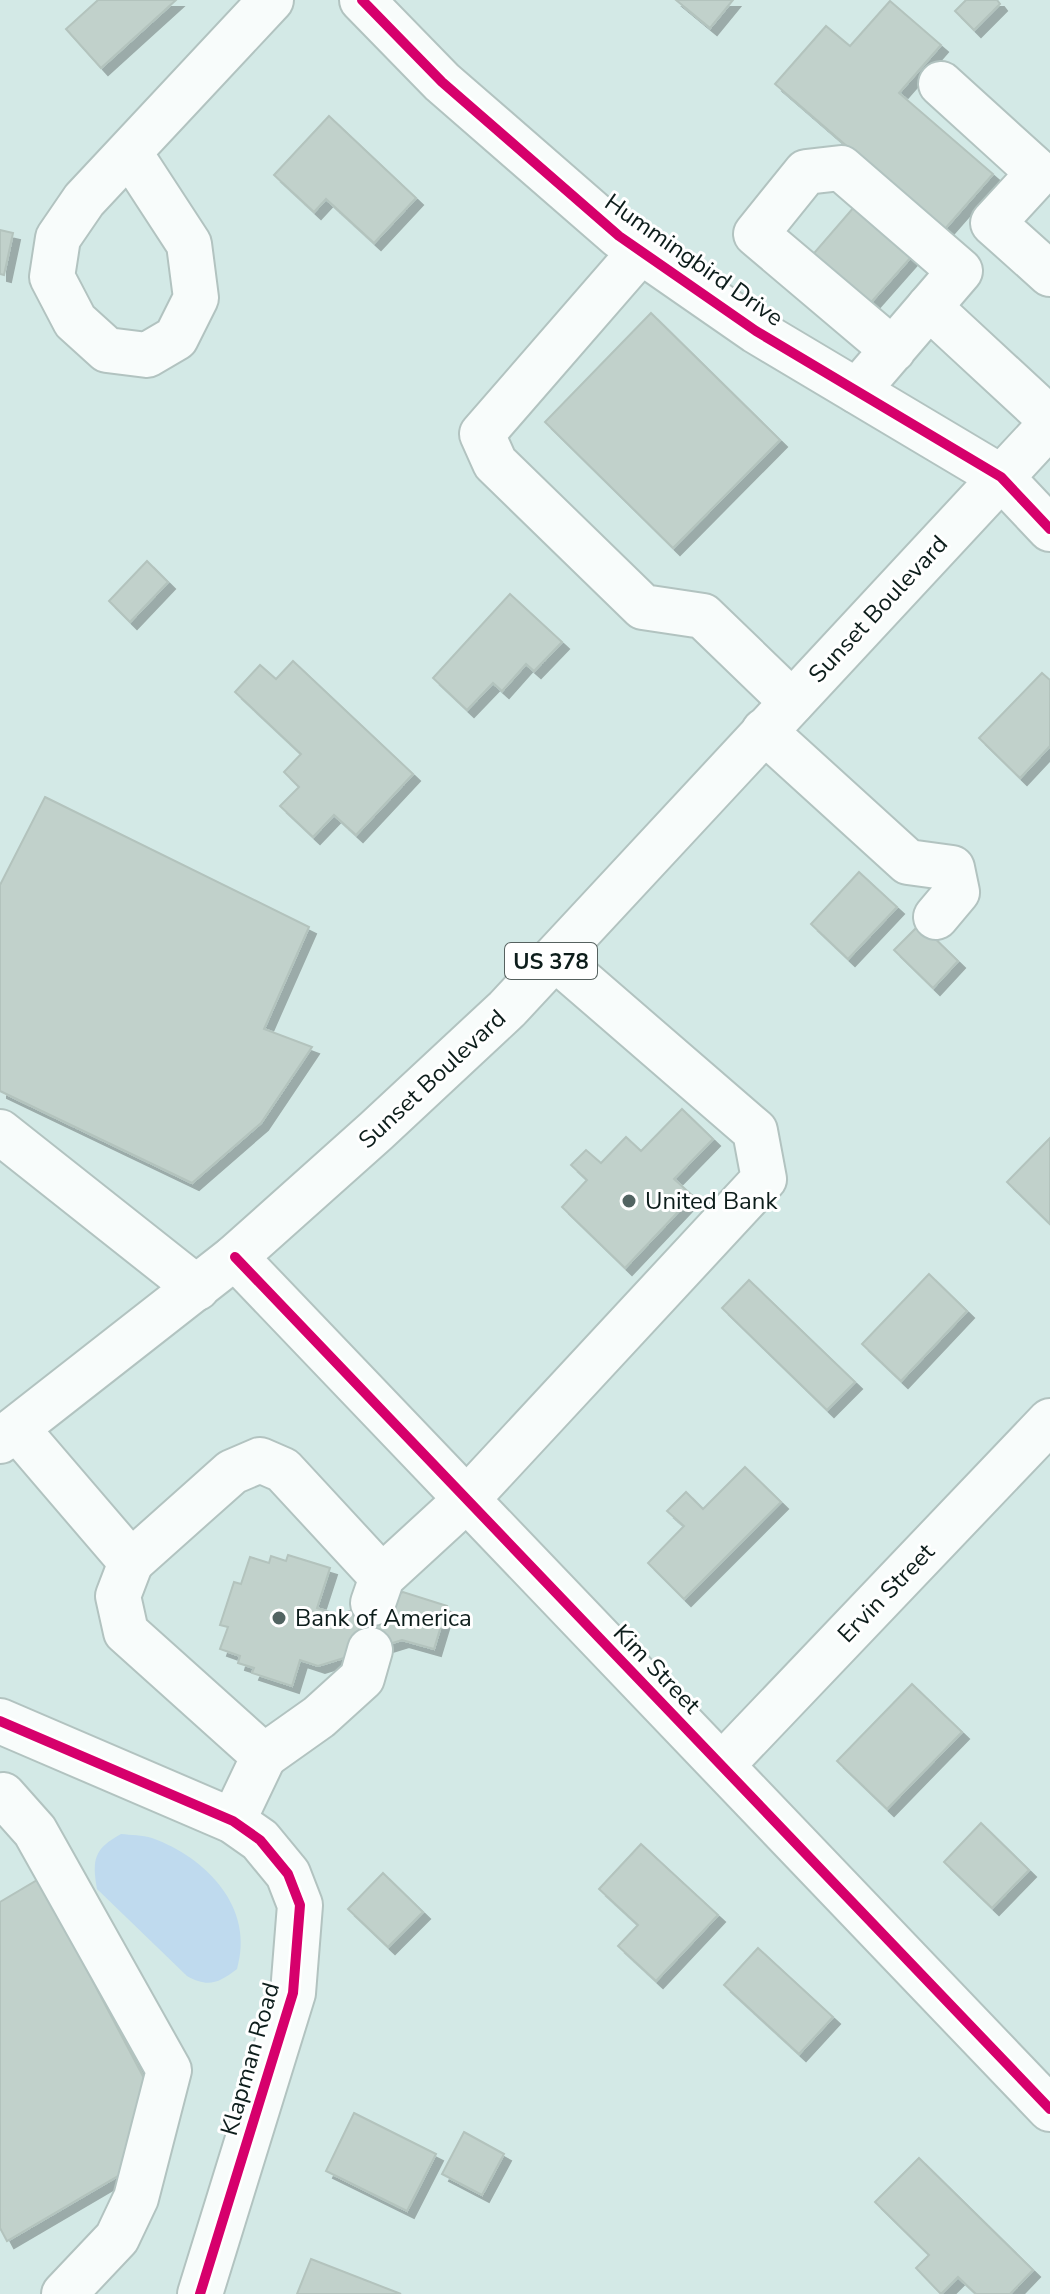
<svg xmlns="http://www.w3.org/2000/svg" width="1050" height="2294" viewBox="0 0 1050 2294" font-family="'Nunito Sans',sans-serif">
  <defs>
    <filter id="shadow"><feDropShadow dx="7" dy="7" stdDeviation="0" flood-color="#0004"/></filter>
  </defs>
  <rect width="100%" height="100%" fill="#d3e9e6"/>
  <path fill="#bfdaee" d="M 121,1834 C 131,1835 142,1835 152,1838 C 207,1858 255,1908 237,1969 C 219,1983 208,1988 187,1976 L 97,1889 C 92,1859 94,1849 121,1834 Z"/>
  <g fill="#c1d1cb" stroke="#b3c3bd" stroke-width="2" filter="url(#shadow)">
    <path d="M 98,0 L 176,0 L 101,68 L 66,29 Z"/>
    <path d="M 676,0 L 733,0 L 710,28 Z"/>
    <path d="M 966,0 L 997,0 L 1000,4 L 974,30 L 955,11 Z"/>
    <path d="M 890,1 L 941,45 L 899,93 L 993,174 L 944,230 L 775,84 L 826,26 L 850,46 Z"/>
    <path d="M 329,116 L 416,198 L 374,243 L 326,199 L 314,212 L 274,175 Z"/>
    <path d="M 861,199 L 919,248 L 866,308 L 809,259 Z"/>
    <path d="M 0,230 L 13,233 L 4,275 L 0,274 Z"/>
    <path d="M 651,313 L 780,440 L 673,548 L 545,422 Z"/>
    <path d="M 147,561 L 168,582 L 130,622 L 109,601 Z"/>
    <path d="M 510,594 L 562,642 L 534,671 L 526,664 L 502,691 L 493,683 L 467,710 L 433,678 Z"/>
    <path d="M 293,661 L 413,774 L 356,835 L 334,815 L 313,837 L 280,806 L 299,787 L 284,772 L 301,754 L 235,692 L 260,665 L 276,679 Z"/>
    <path d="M 1042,673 L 1050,680 L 1050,746 L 1020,778 L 979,738 Z"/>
    <path d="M 45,797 L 309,927 L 264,1029 L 312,1047 L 261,1123 L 192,1183 L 0,1091 L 0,885 Z"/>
    <path d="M 859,872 L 897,907 L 848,959 L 811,924 Z"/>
    <path d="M 920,924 L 958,961 L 933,988 L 894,950 Z"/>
    <path d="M 682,1109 L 713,1139 L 674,1179 L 693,1196 L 625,1268 L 562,1207 L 587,1180 L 571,1165 L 586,1150 L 601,1163 L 626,1137 L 641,1151 Z"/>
    <path d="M 1050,1138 L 1050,1224 L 1007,1182 Z"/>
    <path d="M 929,1274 L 967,1311 L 901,1381 L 862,1344 Z"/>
    <path d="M 749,1280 L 855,1382 L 827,1410 L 722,1308 Z"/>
    <path d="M 745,1467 L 781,1502 L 684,1599 L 648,1563 L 684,1526 L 667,1511 L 686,1492 L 703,1509 Z"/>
    <path d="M 288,1555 L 330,1568 L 317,1608 L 339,1615 L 403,1592 L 447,1606 L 434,1649 L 402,1640 L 318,1666 L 300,1660 L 292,1686 L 252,1673 L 254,1668 L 238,1663 L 240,1656 L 220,1649 L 228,1627 L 220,1625 L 234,1582 L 241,1584 L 250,1557 L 269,1563 L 271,1556 L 286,1561 Z"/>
    <path d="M 912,1684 L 962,1732 L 887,1809 L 837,1761 Z"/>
    <path d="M 981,1823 L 1029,1870 L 992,1908 L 944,1862 Z"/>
    <path d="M 641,1844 L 718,1915 L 656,1981 L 618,1946 L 638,1925 L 599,1889 Z"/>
    <path d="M 383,1873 L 423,1912 L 388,1947 L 348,1909 Z"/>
    <path d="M 39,1879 L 146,2082 L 123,2173 L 7,2241 L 0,2228 L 0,1902 Z"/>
    <path d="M 758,1948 L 833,2017 L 799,2054 L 724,1985 Z"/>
    <path d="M 354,2113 L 436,2154 L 407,2211 L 326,2171 Z"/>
    <path d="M 464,2132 L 504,2154 L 482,2195 L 442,2174 Z"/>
    <path d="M 919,2158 L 1033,2270 L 1010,2294 L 976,2294 L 958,2277 L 941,2294 L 916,2268 L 929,2255 L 875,2202 Z"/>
    <path d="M 311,2259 L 401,2294 L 297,2294 Z"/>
  </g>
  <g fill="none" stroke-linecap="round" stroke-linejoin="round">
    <g stroke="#b2c3c0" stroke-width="48">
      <g id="minor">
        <path d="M 362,0 L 442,82 L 619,236 L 756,331 L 1001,477 L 1050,529"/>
        <path d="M 941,84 L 1039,173 L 993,223 L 1050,274"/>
        <path d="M 129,152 L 189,244 L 196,298 L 176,338 L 147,355 L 107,350 L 75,321 L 52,277 L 58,238 L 84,200 L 271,0"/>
        <path d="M 641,251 L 482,434 L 495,463 L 643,607 L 703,616 L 792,702"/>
        <path d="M 929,307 L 1050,419"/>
        <path d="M 857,391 L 960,271 L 841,168 L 806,172 L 756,234 L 893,350"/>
        <path d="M 764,731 L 908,862 L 952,868 L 957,892 L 936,917"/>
        <path d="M 0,1132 L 197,1288"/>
        <path d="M 235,1257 L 1050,2109"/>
        <path d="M 17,1429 L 131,1562 L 232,1472 L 260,1460 L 283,1470 L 382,1577"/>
        <path d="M 131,1562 L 118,1596 L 126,1632 L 264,1756 L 233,1821"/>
        <path d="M 373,1603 L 382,1577 L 467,1499 L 764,1179 L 755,1131 L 555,958"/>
        <path d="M 0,1721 L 233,1821 L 260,1840 L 288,1874 L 300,1905 L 293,1993 L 200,2294"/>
        <path d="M 264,1756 L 319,1717 L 362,1678 L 370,1650"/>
        <path d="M 722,1765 L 1050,1421"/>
        <path d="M 3,1795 L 35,1831 L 169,2070 L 136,2198 L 117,2238 L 64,2294"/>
      </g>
    </g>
    <g stroke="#b2c3c0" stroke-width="48">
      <path id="major" d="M 0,1441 L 235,1257 L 376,1131 L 507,1009 L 1050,425"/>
    </g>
    <use href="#minor" stroke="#f8fcfb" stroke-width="44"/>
    <use href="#major" stroke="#f8fcfb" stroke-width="44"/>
    <g stroke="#fff" stroke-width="15">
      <g id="cycleway">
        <path d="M 362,0 L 442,82 L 619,236 L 756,331 L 1001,477 L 1050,529"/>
        <path d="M 235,1257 L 1050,2109"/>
        <path d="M 0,1721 L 233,1821 L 260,1840 L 288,1874 L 300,1905 L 293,1993 L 200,2294"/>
      </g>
    </g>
    <use href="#cycleway" stroke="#d6006c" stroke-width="10"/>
  </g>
  <g fill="#526462" stroke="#fff" stroke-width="3">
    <circle cx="629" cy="1201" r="8"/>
    <circle cx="279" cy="1618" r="8"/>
  </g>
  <g text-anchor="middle" stroke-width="6" stroke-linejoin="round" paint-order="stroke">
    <rect fill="#fff" stroke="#56615f" stroke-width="2" x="505" y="943" width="92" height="36" rx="6"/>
    <g font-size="22" font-weight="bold" fill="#0d1d1b">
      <text x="551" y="969">US 378</text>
    </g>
    <g font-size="24" fill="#0d1d1b" stroke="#fff">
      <text transform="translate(694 260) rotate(35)" y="8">Hummingbird Drive</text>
      <text transform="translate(878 609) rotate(-47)" y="8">Sunset Boulevard</text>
      <text transform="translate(432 1079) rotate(-43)" y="8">Sunset Boulevard</text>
      <text transform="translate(886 1593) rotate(-46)" y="8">Ervin Street</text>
      <text transform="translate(657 1669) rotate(46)" y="8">Kim Street</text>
      <text transform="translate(250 2059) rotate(-74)" y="8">Klapman Road</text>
    </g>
    <g font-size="24" fill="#0d1d1b" stroke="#fff" text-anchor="start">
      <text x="645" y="1209">United Bank</text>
      <text x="295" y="1626">Bank of America</text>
    </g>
  </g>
</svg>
